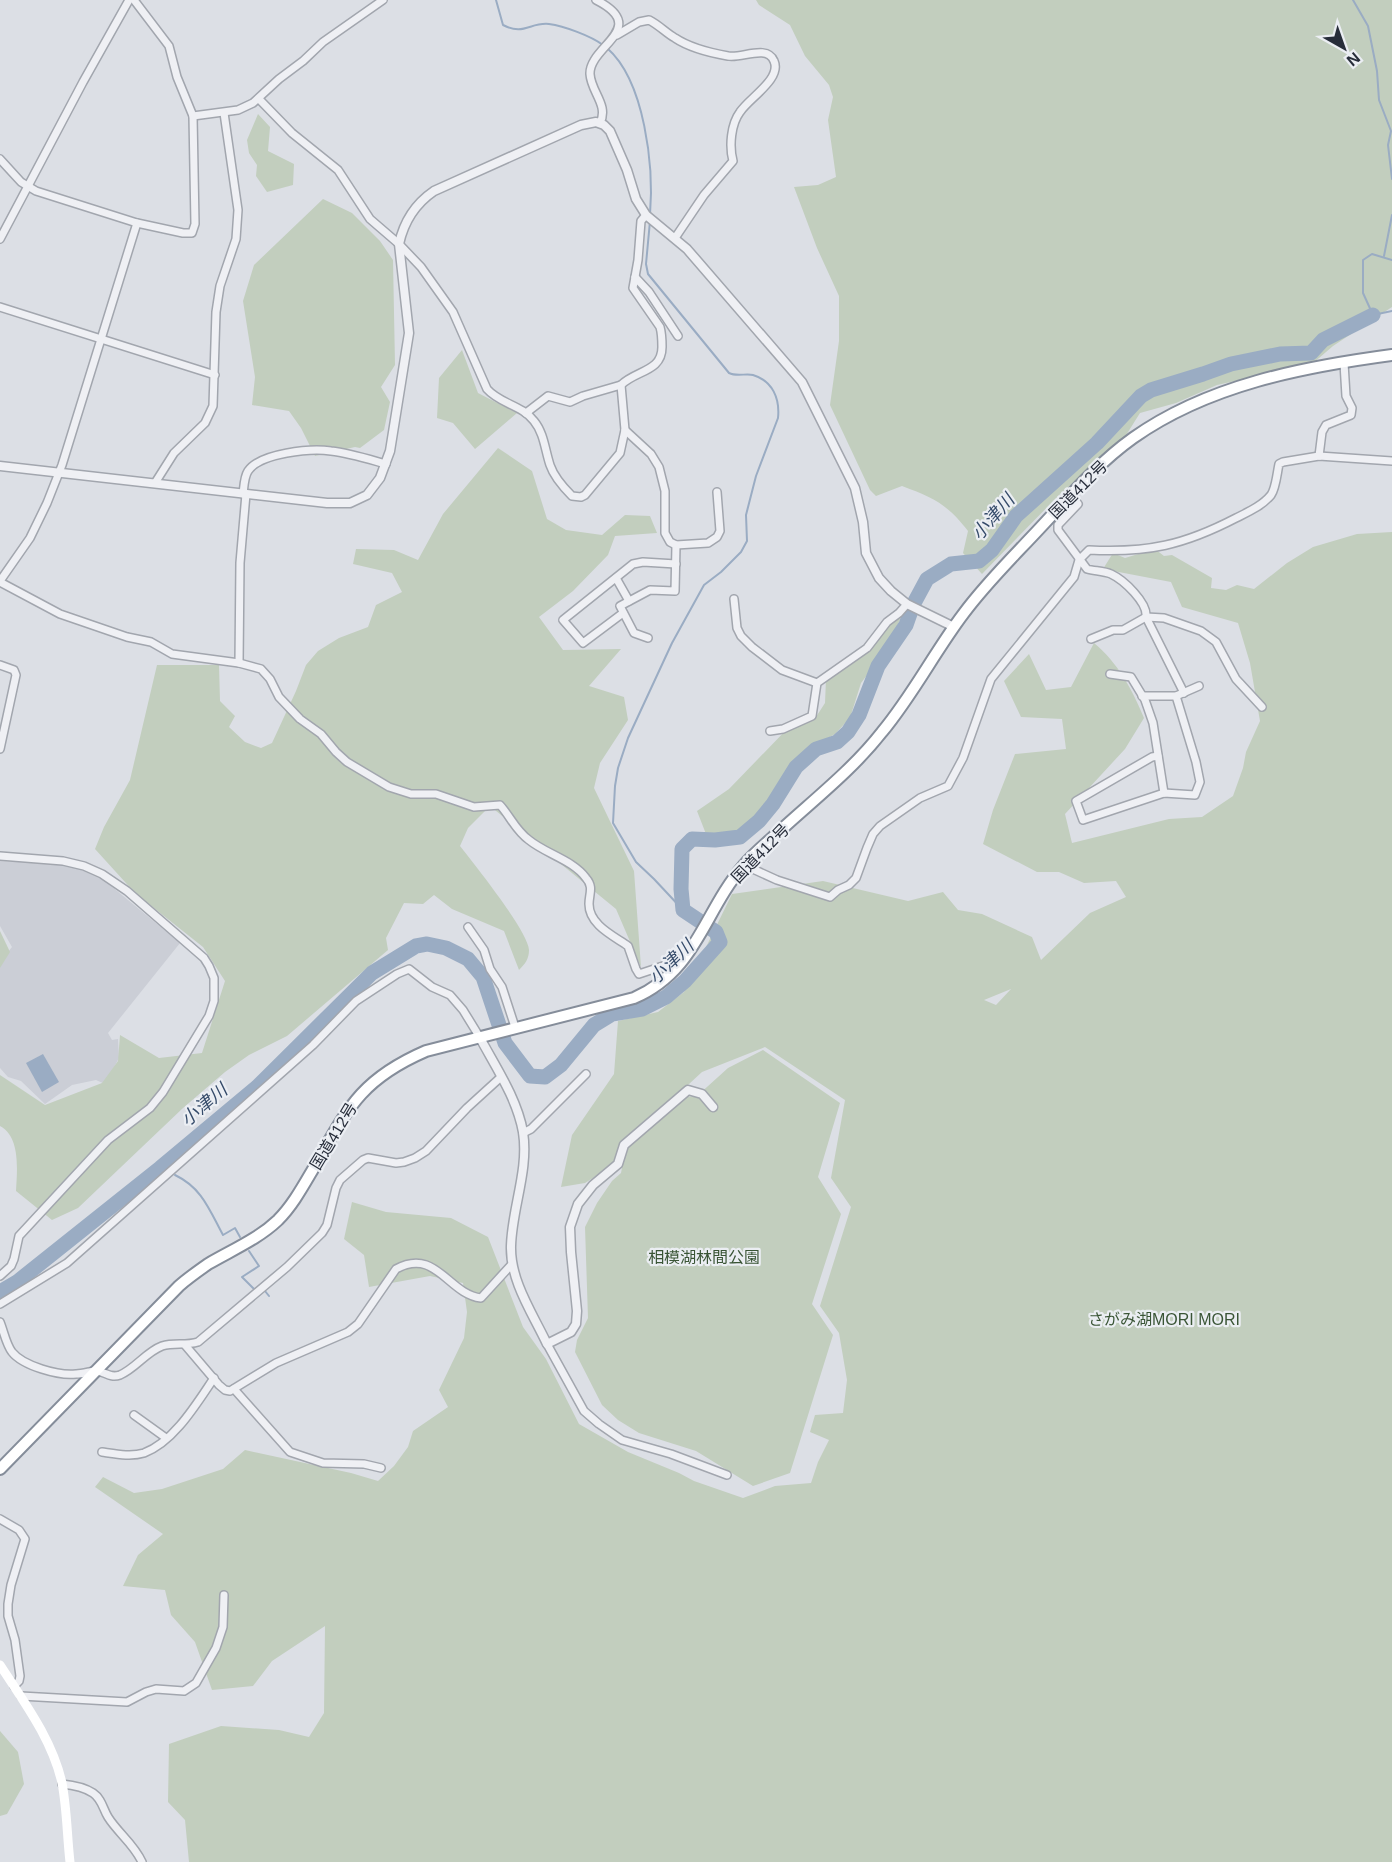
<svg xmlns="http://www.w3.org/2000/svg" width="1392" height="1862" viewBox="0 0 1392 1862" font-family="Helvetica,'Noto Sans JP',sans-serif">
  <rect width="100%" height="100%" fill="#dcdfe5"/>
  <path fill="#cbced6" d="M 0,861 L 68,864 L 105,881 L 180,943 L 108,1033 L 112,1040 L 118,1039 L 119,1058 L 105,1084 L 96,1080 L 72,1085 L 45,1104 L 21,1081 L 8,1077 L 0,1068 L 0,962 L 12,947 L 0,926 Z"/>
  <g fill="#c2cebe" fill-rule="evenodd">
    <path d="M 756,0 L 1392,0 L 1392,307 L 1333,346 L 1312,364 L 1217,385 L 1176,403 L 1140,413 L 1123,440 L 1059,495 L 982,574 L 963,553 L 968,531 C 947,504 934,498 902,486 L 876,496 L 870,490 L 830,405 L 839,341 L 839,296 L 817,248 L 794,187 L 818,185 L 836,177 L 828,120 L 833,97 L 829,85 L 805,56 L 790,25 L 759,5 Z"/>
    <path d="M 258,114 L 270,127 L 268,151 L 294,164 L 293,185 L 267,192 L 256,176 L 257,165 L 249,153 L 247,140 Z"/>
    <path d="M 323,199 L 352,213 L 380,241 L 393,260 L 395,365 L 381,387 L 390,402 L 384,430 L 360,448 L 355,447 L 315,456 L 301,428 L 289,411 L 252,405 L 255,377 L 243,301 L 254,265 Z"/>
    <path d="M 462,350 L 478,393 L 517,413 L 475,449 L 453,423 L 437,418 L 439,378 Z"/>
    <path d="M 498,448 L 532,471 L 547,519 L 566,530 L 602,535 L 625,515 L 650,516 L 657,533 L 615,536 L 608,555 L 573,591 L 539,617 L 563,650 L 621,649 L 589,686 L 624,697 L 628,720 L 600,763 L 594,788 L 634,871 L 641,967 L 616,909 L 490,806 L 468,828 L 460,846 C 474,864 528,931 529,950 C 529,959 525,964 519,970 L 504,931 L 452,909 L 434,895 L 423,904 L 404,903 L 386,938 L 388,950 L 287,1036 L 249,1055 L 225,1072 L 183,1108 L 78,1208 L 52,1220 L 16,1191 C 17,1172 21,1137 0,1126 L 0,1075 L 45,1105 L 102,1083 L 118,1061 L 120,1035 L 159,1058 L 202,1053 L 225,981 L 203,947 L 135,893 L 95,849 L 104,827 L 130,780 L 157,665 L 219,665 L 220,701 L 235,716 L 229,727 L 245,742 L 261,748 L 272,743 L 296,691 L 306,665 L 318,651 L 339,638 L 368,627 L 376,605 L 402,592 L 392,573 L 353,564 L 356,549 L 394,550 L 418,560 L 443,514 Z"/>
    <path d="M 1392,532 L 1392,1862 L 189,1862 L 185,1820 L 168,1802 L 169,1744 L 221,1726 L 279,1730 L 309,1737 L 324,1713 L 325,1626 L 272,1661 L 253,1686 L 212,1690 L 195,1642 L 171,1615 L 165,1590 L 123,1586 L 138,1555 L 163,1534 L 95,1487 L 103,1477 L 134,1493 L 162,1489 L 223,1469 L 245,1450 L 351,1473 L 378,1481 L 394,1466 L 408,1447 L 413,1431 L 448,1407 L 439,1390 L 464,1338 L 467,1312 L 463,1283 L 430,1276 L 369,1287 L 364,1255 L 344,1239 L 352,1202 L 386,1212 L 451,1218 L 488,1237 L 523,1327 L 546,1359 L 579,1424 L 628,1452 L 679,1473 L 694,1481 L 743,1498 L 775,1486 L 811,1483 L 818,1462 L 829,1440 L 810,1432 L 815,1415 L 843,1413 L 847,1380 L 839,1333 L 820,1306 L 851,1207 L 831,1178 L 845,1100 L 765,1047 L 702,1072 L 623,1145 L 618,1162 L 585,1183 L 561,1187 L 572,1135 L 614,1074 L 618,1021 L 658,1012 L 684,992 L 732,894 L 823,881 L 908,901 L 943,892 L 958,910 L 982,914 L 1032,937 L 1041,960 L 1090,913 L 1126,897 L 1116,881 L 1084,883 L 1059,872 L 1037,872 L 983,844 L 993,810 L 1015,754 L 1066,749 L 1062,719 L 1021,717 L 1004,681 L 1029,654 L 1046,690 L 1071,687 L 1094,643 C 1118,663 1132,689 1144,718 L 1125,749 L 1065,814 L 1072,843 L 1169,819 L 1202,817 L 1233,796 L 1243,768 L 1246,752 L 1260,721 L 1250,663 L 1238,623 L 1182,607 L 1171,582 L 1103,569 L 1113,553 L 1125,558 L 1155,549 L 1164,556 L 1172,555 L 1212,578 L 1211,588 L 1226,590 L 1237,585 L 1254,589 L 1287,563 L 1313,547 L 1357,534 ZM 1011,989 L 996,1005 L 984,1000 Z"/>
    <path d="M 901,618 L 881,657 L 861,683 L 850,718 L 835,734 L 803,753 L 780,781 L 761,815 L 737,834 L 706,834 L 697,811 L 729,789 L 788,728 L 814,720 L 825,703 L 826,679 L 868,650 L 887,623 Z"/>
    <path d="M 0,931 L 10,952 L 0,968 Z"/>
    <path d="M 763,1050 L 840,1103 L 818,1177 L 841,1214 L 812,1304 L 833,1335 L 790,1473 L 753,1486 L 696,1451 L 639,1433 L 618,1420 L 602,1405 L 575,1352 L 577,1340 L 588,1318 L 585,1227 L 597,1203 L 612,1181 L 621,1173 L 626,1147 L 685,1097 L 697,1096 L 728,1068 Z"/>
    <path d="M 0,1731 L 18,1752 L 24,1784 L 7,1814 L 0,1816 Z"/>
  </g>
  <path fill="#9aacc3" d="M 43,1054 L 59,1082 L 42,1092 L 26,1063 Z"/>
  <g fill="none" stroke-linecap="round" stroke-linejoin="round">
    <g stroke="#9aacc3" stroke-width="2">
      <path d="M 496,0 L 503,25 C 524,36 530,22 549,24 C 564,26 591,36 603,45"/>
      <path d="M 1353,0 L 1368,26 L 1377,71 L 1379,100 L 1391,131 L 1388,145 L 1392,179"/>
      <path d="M 607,48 C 645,81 654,167 650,215"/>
      <path d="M 650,221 L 646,264 L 648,274 L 729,373 C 737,377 746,373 753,375 C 773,381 780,399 778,418 L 756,476 L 746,515 L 747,541 L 741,552 L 721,572 L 704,585 L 672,643 L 628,738 L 618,768 L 615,786 L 613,823 L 636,862 L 654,879 L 683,910"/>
      <path d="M 1384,256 L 1392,215"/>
      <path d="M 1392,260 L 1372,254 L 1363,260 L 1363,293 L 1373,315 L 1392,311"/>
      <path d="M 160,1168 L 163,1170"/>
      <path d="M 175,1175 C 202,1188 209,1209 223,1235 L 235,1228 L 240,1237"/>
      <path d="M 249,1251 L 259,1266 L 242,1277 L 254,1289"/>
      <path d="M 265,1291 L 269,1296"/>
    </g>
    <path stroke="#9aacc3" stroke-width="15" d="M 0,1292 L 17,1282 L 160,1168 L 257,1087 L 372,973 L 416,946 L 427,944 L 446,948 L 468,959 L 483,977 L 505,1043 L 530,1076 L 545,1077 L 561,1065 L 594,1025 L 612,1014 L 642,1009 L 666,997 L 685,981 L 720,942 L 716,932 L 683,910 L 681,889 L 682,849 L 692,839 L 715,840 L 740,837 L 759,821 L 773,804 L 796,767 L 816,749 L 837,742 L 848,732 L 859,715 L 878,666 L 906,625 L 913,605 L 927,579 L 951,564 L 979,561 L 992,550 L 1016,516 L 1097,443 L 1141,396 L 1151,390 L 1203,374 L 1231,364 L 1280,354 L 1311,353 L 1323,340 L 1373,315"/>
    <g stroke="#a2a6ae" stroke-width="10">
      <g id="minor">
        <path d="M 596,0 C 651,28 589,46 590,74 C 591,92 609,105 600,123"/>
        <path d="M 617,35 L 639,22 L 649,20 C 659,25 666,33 675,38 C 690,48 711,53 728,56 C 741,59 767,44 774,61 C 782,79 749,98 740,112 C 731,124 729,146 733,161 L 704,195 L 675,238"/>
        <path d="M 259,99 L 292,133 L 338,170 L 370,219 L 399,244 L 421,267 L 453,312 L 487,389 C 500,404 522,405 534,421 C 544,433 545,450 550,465 C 554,477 563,487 572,496 L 581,497 L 585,495 L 620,453 L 625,430 L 621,385 C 636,370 662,372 662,347 C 662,340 662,334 660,327 L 633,288 L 638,260 L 641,221 L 646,215"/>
        <path d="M 193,116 L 238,110 L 253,103 L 279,79 L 303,61 L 323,42 L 383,0"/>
        <path d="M 0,159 L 21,182 L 36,191 L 137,223 L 183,233 L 192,233 L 195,224 L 193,116 L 177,77 L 169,46 L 134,0"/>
        <path d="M 0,239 L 83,82 L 129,0"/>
        <path d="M 635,277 L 649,292 L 678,336"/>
        <path d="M 0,307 L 215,375"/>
        <path d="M 526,413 L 548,396 L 570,402 L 583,396 L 621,385"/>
        <path d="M 625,430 L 651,454 L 659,467 L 665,491 L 665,533 L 670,542 L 676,545 L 708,543 L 717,537 L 720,531 L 717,492"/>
        <path d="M 1319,456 L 1322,432 L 1326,425 L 1351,415 L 1352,408 L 1346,396 L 1344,363"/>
        <path d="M 155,483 L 174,453 L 205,423 L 213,406 L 216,312 L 220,286 L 236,239 L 238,210 L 224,113"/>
        <path d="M 243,494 C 244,487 244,477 248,471 C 260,453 311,448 331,451 C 349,453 368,459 386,464"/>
        <path d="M 1071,495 L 1078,504 L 1058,525 L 1058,530 L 1087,569 C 1094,571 1104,571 1111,574 C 1124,580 1148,603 1146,617 L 1184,693"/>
        <path d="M 616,578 L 629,601"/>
        <path d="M 0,581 L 30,538 L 47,503 L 62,465 L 137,223"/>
        <path d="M 0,582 L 60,614 L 127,637 L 151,642 L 172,654 L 239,663 L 261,669 L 270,679 L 279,697 L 300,719 L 321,734 L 336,752 L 347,762 L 389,787 L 411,794 L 436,794 L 474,807 L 500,805 C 510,816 516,831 529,840 C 546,854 573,860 586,878 C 594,887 589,894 589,904 C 589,925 614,936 628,946 L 636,969 L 639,974 L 672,963 L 680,963"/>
        <path d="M 734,599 L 737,628 L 741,636 L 752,647 L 782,670 L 817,683"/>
        <path d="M 623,613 L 583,643 L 563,620 L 633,564 L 643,562 L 676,564"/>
        <path d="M 648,638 L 634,633 L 620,606 L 650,590 L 675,591 L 676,545"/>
        <path d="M 1091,639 L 1113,630 L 1123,630 L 1146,617 L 1164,618 L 1201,631 L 1216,642 L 1236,679 L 1262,707"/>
        <path d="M 239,663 L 240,563 L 246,494"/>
        <path d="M 0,665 L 14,670 L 16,675 L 0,749"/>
        <path d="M 1110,674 L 1131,677 L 1145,700 L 1153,723 L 1164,793"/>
        <path d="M 1142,696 L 1176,696 L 1199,686"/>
        <path d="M 770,731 L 783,729 L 812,716 L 817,683 L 867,648 L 887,622 L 899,613 L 907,604"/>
        <path d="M 1158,756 L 1152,757 L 1076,801 L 1083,820 L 1164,793 L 1195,795 L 1200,782 L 1196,762 L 1176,696"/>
        <path d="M 0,856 L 63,861 L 84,866 L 102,874 L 127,891 L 204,958 L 209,966 L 214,978 L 214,1001 L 209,1016 L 163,1092 L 150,1108 L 108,1140 L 19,1236 L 14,1259 L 11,1266 L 0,1276"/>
        <path d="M 744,865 L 777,880 L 830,897 L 838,890 L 849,885 L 856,878 L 867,848 L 873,834 L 880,826 L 920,798 L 948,786 L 963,758 L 991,679 L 1074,577 L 1079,560 L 1089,550 C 1148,553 1184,545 1236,518 C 1248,512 1262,506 1271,495 C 1276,488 1277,473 1279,464 L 1283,462 L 1319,456 L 1392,461"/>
        <path d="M 468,927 L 484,950 L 490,969 L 502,987 L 515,1027"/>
        <path d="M 523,1133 L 531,1129 L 586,1074"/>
        <path d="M 0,1304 L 67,1263 L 313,1045 L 356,1001 L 397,974 L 409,969 L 432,987 L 450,995 L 463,1010 L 479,1036"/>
        <path d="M 0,1322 C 4,1332 6,1344 12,1352 C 23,1366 59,1376 76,1374 C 82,1374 88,1372 94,1371 C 104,1370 109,1379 120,1375 C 136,1368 146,1352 162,1346 C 174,1342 185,1346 198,1342 L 287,1267 L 322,1233 L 327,1225 L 336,1188 L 340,1180 L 363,1160 L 368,1158 L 396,1163 L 404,1162 L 415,1158 L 426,1151 L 467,1108 L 501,1077"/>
        <path d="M 547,1344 L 584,1411 L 599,1424 L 622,1440 L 671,1454 L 727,1475"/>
        <path d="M 185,1345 L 219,1385 L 225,1390 L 230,1391 L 276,1363 L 348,1332 L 358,1324 L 396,1269 C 436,1247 448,1294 481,1298 L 512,1264"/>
        <path d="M 234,1389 L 290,1452 L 323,1463 L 364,1464 L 381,1468"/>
        <path d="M 134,1415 L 166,1438"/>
        <path d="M 102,1452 C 116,1454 131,1457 144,1453 C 174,1442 197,1403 214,1378"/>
        <path d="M 0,1519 L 19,1530 L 25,1539 L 11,1585 L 8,1604 L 8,1616 L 15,1640 L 20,1676 L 19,1681 L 14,1686"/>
        <path d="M 21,1696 L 127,1702 L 146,1692 L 156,1689 L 184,1691 L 196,1683 L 216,1648 L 223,1627 L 224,1595"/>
        <path d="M 62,1784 C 72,1785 84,1787 93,1793 C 102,1799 103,1809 108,1817 C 118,1833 134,1844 142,1862"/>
      </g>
    </g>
    <g stroke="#a2a6ae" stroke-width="11">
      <g id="tertiary">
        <path d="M 0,466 L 327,503 L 350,503 L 367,495 L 380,478 L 390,451 L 409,333 L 399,244 C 404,221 415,204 434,191 L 581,125 L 596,122 L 604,125 L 610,131 L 627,170 L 636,199 L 646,215 L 687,249 L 802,382 L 855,488 L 863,522 L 866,553 L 879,578 L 891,591 L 907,604 L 954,627"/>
        <path d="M 479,1036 C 495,1066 517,1098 523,1132 C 529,1170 512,1208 511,1246 C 510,1281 533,1314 547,1344 L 571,1332 L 576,1324 L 577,1311 L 571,1252 L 570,1227 L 578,1204 L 593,1185 L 618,1164 L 624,1145 L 688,1090 L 702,1094 L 713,1107"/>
      </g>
    </g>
    <g stroke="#858d9a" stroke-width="14">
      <path id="trunk" d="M 0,1469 L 179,1286 C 188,1278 198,1271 208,1264 C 232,1250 258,1239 278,1220 C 292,1206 302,1188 312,1171 C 347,1110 359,1080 426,1051 L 634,998 C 697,971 703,912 744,865 C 755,852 769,841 782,829 C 816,798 853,769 882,732 C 913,695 935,651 964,613 C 987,582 1014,556 1040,528 C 1069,497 1098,463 1133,438 C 1208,385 1302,367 1392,355"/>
    </g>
    <use href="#minor" stroke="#eff0f4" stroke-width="7"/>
    <use href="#tertiary" stroke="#eff0f4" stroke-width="8"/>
    <path stroke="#fff" stroke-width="9" d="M 0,1665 C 24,1702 52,1739 62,1783 C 67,1809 67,1836 70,1862"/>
    <use href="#trunk" stroke="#fff" stroke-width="10"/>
  </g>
  <g text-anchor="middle" stroke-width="4.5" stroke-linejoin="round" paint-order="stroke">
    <g font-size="16" fill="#272d3a" stroke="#ebeef3">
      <text transform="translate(1078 489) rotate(-45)" y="6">国道412号</text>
      <text transform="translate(760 853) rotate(-46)" y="6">国道412号</text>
      <text transform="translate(333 1136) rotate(-59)" y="6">国道412号</text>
    </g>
    <g font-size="16" fill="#3a5536" stroke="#ebeef3">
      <text x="704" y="1263">相模湖林間公園</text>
      <text x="1164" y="1325">さがみ湖MORI MORI</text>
    </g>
    <g font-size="18" font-style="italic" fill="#354b6a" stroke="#ebeef3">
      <text transform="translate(993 517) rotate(-49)" y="6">小津川</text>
      <text transform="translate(671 962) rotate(-44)" y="6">小津川</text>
      <text transform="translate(204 1105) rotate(-40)" y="6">小津川</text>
    </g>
  </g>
  <g transform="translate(1344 48) rotate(140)" stroke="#ebeef3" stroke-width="4.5" paint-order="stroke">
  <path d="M0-4.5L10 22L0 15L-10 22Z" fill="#272d3a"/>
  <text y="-9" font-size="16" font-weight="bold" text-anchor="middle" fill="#272d3a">N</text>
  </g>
</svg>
